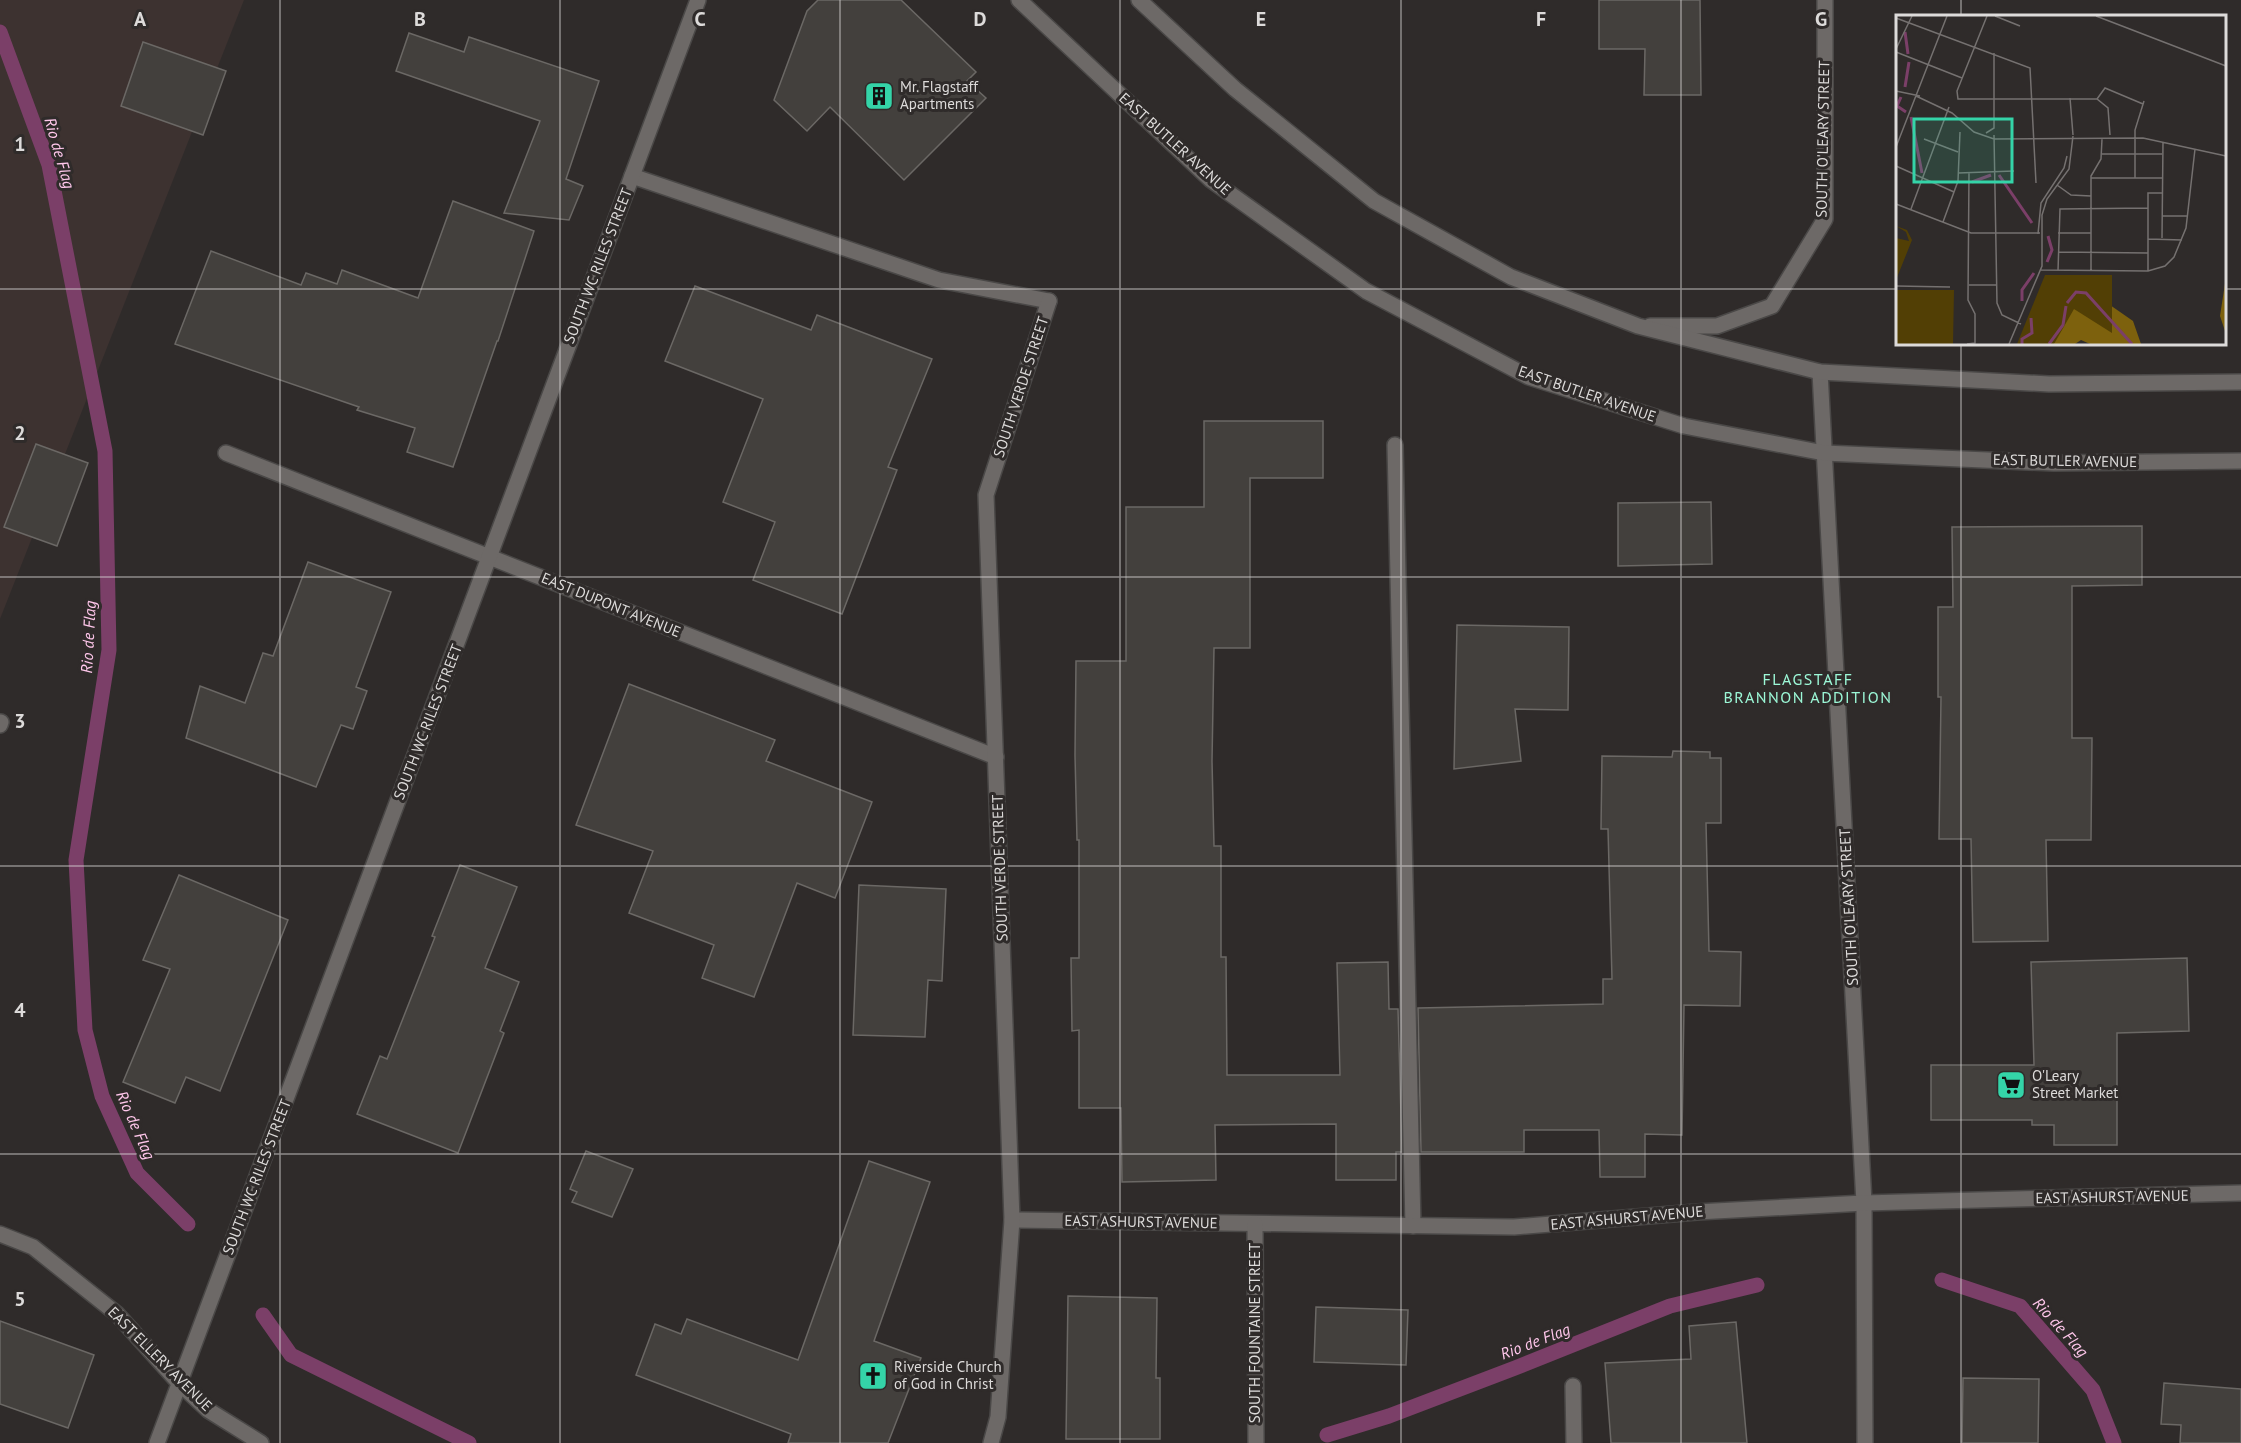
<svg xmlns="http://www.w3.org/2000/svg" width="2241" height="1443" viewBox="0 0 2241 1443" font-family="'PT Sans',sans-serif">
  <rect width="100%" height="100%" fill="#2f2b2a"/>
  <path fill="#3d3230" d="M 0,0 L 244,0 L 0,619 Z"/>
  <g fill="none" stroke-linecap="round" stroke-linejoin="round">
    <g stroke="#7b3f68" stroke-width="15">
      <path d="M 0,32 L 49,165 L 105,451 L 109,650 L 76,860 L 85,1030 L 102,1096 L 137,1173 L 188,1224"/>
      <path d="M 1942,1280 L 2020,1306 L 2093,1390 L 2114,1443"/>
      <path d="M 263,1315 L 291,1355 L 469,1443"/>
      <path d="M 1327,1435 L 1389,1416 L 1515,1368 L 1670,1306 L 1757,1285"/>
    </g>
  </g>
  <g fill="#43403d" stroke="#6b6865" stroke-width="1.5">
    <path d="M 818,0 L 901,0 L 976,72 L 967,81 L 986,98 L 904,180 L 830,107 L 807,131 L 774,100 L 807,11 Z"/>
    <path d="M 1599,0 L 1700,0 L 1701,95 L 1644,95 L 1645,49 L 1599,49 Z"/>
    <path d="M 409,33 L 464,52 L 469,37 L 599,81 L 566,179 L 583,186 L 569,220 L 504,213 L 540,121 L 396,71 Z"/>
    <path d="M 143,42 L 226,71 L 203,135 L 121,106 Z"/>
    <path d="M 453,201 L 534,231 L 498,341 L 497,341 L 453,467 L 407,452 L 415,428 L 357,410 L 359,407 L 175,344 L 211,251 L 301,285 L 306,273 L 337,284 L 342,270 L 418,298 Z"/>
    <path d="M 695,286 L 811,330 L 817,315 L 932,359 L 888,467 L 897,470 L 842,614 L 753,580 L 775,522 L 723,502 L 763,399 L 665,361 Z"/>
    <path d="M 1204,421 L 1323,421 L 1323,478 L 1250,478 L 1250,648 L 1214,648 L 1212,761 L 1214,846 L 1221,846 L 1221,957 L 1226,957 L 1227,1075 L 1340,1075 L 1337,963 L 1388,962 L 1389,1009 L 1398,1009 L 1402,1152 L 1396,1152 L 1396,1180 L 1336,1180 L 1336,1124 L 1215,1125 L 1216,1180 L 1122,1182 L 1121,1108 L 1079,1108 L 1079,1030 L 1072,1031 L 1071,958 L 1079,958 L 1079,840 L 1077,840 L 1075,755 L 1076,661 L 1126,661 L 1126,507 L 1204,507 Z"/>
    <path d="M 36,444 L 88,463 L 57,546 L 4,527 Z"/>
    <path d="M 1711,502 L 1712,564 L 1618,566 L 1618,503 Z"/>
    <path d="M 2142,526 L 2142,585 L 2072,586 L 2072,738 L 2092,738 L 2091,840 L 2046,840 L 2048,941 L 1973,942 L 1971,839 L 1939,839 L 1941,697 L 1938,697 L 1938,607 L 1953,607 L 1952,527 Z"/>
    <path d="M 308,562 L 391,592 L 356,687 L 367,691 L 353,729 L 341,725 L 316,787 L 186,738 L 200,686 L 245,703 L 263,653 L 273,656 Z"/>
    <path d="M 1457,625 L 1569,627 L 1568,710 L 1515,709 L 1521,761 L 1454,769 Z"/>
    <path d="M 629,684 L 775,740 L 766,761 L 872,802 L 835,898 L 797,883 L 754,997 L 702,978 L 714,945 L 629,913 L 653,851 L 576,825 Z"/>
    <path d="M 1673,751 L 1710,752 L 1710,758 L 1721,758 L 1721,823 L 1706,823 L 1709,951 L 1741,952 L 1740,1006 L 1684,1005 L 1682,1135 L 1645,1134 L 1645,1177 L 1600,1177 L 1599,1130 L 1524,1130 L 1524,1152 L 1421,1152 L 1418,1008 L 1603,1004 L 1603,979 L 1612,979 L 1608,829 L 1601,829 L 1602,756 L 1672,757 Z"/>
    <path d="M 460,865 L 517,887 L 485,968 L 519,982 L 500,1031 L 504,1033 L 458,1153 L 357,1114 L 380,1056 L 387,1059 L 435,937 L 432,936 Z"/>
    <path d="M 179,875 L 288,920 L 220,1091 L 186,1077 L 175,1103 L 123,1082 L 170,969 L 143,960 Z"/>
    <path d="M 859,885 L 946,889 L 942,981 L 928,980 L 925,1037 L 853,1035 Z"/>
    <path d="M 2187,958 L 2189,1031 L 2117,1033 L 2117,1145 L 2054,1145 L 2054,1125 L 2032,1125 L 2032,1120 L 1931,1120 L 1931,1065 L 2034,1065 L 2031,962 Z"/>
    <path d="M 586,1151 L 633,1169 L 612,1217 L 572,1202 L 577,1192 L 570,1189 Z"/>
    <path d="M 869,1161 L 930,1182 L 874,1341 L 921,1358 L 888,1443 L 788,1443 L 791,1434 L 636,1375 L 655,1324 L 681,1334 L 687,1319 L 798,1360 Z"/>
    <path d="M 1068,1296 L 1157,1298 L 1156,1378 L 1160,1378 L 1160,1439 L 1066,1439 Z"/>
    <path d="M 1316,1307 L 1408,1310 L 1406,1365 L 1314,1362 Z"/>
    <path d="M 0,1321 L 94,1355 L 68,1428 L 0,1404 Z"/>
    <path d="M 1736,1322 L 1747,1443 L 1611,1443 L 1605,1363 L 1691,1359 L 1689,1326 Z"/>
    <path d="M 1963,1378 L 2039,1379 L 2038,1443 L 1962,1443 Z"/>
    <path d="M 2164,1383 L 2241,1389 L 2241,1443 L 2180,1443 L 2181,1425 L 2161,1424 Z"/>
  </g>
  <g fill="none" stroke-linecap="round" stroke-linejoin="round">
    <g stroke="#4a4847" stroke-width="18">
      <g id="service">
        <path d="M 632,176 L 939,280 L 1049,301"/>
        <path d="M 1395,445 L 1413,1226"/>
        <path d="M 0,725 L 1,722"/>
        <path d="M 1573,1386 L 1574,1443"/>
      </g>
    </g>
    <g stroke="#4a4847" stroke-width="18">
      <g id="minor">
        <path d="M 1650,326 L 1717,326 L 1772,306 L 1825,219 L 1825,0"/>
        <path d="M 1820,372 L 1864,1203 L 1865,1443"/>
        <path d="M 226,453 L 996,757"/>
        <path d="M 1012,1220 L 1514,1227 L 1697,1212 L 1864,1203 L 2241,1193"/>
        <path d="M 1255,1224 L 1256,1443"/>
        <path d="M 0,1234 L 33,1247 L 117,1314 L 179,1383 L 208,1410 L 261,1443"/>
        <path d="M 157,1443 L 698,0"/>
        <path d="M 991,1443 L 998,1417 L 1012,1220 L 986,495 L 1049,301"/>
      </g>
    </g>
    <g stroke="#4a4847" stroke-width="18">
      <g id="secondary">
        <path d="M 1019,0 L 1211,180 L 1366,291 L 1529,377 L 1684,426 L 1824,453 L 2054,463 L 2241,461"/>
        <path d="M 1139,0 L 1235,89 L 1374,201 L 1511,277 L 1638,326 L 1820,372 L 2049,384 L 2241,382"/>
      </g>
    </g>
    <use href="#service" stroke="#6d6967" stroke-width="15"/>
    <use href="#minor" stroke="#6d6967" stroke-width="15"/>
    <use href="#secondary" stroke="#6d6967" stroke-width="15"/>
  </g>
  <path fill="none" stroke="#dddbda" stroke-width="1.5" stroke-opacity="0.55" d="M 280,0 L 280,1443M 560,0 L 560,1443M 840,0 L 840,1443M 1120,0 L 1120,1443M 1401,0 L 1401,1443M 1681,0 L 1681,1443M 1961,0 L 1961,16M 0,289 L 1898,289M 2224,289 L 2241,289M 1961,344 L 1961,1443M 0,577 L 2241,577M 0,866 L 2241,866M 0,1154 L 2241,1154"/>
  <defs>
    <g id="building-square" transform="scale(1.5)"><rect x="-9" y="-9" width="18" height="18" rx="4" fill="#34d4a8" stroke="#2f2b2a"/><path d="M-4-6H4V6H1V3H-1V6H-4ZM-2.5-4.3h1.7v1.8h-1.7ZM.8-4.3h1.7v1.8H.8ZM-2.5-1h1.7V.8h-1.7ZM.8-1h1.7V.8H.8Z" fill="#111"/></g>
    <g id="supermarket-square" transform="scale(1.5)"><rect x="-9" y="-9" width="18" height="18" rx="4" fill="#34d4a8" stroke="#2f2b2a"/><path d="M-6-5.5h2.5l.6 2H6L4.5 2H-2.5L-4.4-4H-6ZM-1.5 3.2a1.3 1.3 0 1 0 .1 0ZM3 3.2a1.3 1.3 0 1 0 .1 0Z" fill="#111"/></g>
    <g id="church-square" transform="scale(1.5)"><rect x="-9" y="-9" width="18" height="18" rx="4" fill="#34d4a8" stroke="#2f2b2a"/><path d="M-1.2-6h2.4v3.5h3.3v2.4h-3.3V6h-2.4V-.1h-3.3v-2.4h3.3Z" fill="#111"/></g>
  </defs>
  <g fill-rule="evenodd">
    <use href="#building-square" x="879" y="96"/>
    <use href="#supermarket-square" x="2011" y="1085"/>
    <use href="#church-square" x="873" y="1376"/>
  </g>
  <g text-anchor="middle" stroke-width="6" stroke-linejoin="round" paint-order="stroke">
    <g font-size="15" fill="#dddbda" stroke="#2f2b2a" text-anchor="start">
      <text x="900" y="92">Mr. Flagstaff<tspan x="900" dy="17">Apartments</tspan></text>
      <text x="2032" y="1081">O'Leary<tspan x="2032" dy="17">Street Market</tspan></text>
      <text x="894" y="1372">Riverside Church<tspan x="894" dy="17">of God in Christ</tspan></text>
    </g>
    <g font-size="15" fill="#dddbda" stroke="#2f2b2a">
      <text transform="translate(1823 139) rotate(-89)" y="5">SOUTH O'LEARY STREET</text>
      <text transform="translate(1175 144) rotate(42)" y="5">EAST BUTLER AVENUE</text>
      <text transform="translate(598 266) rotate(-69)" y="5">SOUTH WC RILES STREET</text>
      <text transform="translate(1021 387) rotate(-72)" y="5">SOUTH VERDE STREET</text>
      <text transform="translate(1587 394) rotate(19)" y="5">EAST BUTLER AVENUE</text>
      <text transform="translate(2065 461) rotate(1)" y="5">EAST BUTLER AVENUE</text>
      <text transform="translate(611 605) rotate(22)" y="5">EAST DUPONT AVENUE</text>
      <text transform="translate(428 722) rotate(-69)" y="5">SOUTH WC RILES STREET</text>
      <text transform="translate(1000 868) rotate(-92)" y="5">SOUTH VERDE STREET</text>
      <text transform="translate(1849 907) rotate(-93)" y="5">SOUTH O'LEARY STREET</text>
      <text transform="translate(257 1177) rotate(-69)" y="5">SOUTH WC RILES STREET</text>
      <text transform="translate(2112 1197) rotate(-1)" y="5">EAST ASHURST AVENUE</text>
      <text transform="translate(1627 1218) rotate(-5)" y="5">EAST ASHURST AVENUE</text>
      <text transform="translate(1141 1222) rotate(1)" y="5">EAST ASHURST AVENUE</text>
      <text transform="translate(1255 1333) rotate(-90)" y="5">SOUTH FOUNTAINE STREET</text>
      <text transform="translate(160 1359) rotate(45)" y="5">EAST ELLERY AVENUE</text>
    </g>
    <g font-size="16" font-style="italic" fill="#ffc7eb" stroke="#2f2b2a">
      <text transform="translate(60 153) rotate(74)" y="6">Rio de Flag</text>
      <text transform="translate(88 637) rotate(-87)" y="6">Rio de Flag</text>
      <text transform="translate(136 1125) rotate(66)" y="6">Rio de Flag</text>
      <text transform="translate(2061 1327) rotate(48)" y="6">Rio de Flag</text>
      <text transform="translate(1535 1341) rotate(-21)" y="6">Rio de Flag</text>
    </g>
    <g font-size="16" letter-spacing="1.5" fill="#9cf8d7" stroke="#2f2b2a">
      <text x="1808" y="685">FLAGSTAFF<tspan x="1808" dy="18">BRANNON ADDITION</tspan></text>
    </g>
  </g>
  <g transform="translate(1896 15)">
    <rect width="330" height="330" fill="#2f2b2a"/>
    <path d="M 330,262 L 330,319 L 324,301 ZM 214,290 L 237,306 L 245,329 L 194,329 L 185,325 L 179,329 L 149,329 L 141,292 Z" fill="#7d610d"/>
    <path d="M 0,275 L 58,275 L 57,329 L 0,329 Z" fill="#523f05"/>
    <path d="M 149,260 L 216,260 L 216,318 L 178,294 L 158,329 L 121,329 Z" fill="#523f05"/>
    <path d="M 0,211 L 11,215 L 16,225 L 0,265 L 0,223 L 13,226 L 10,217 Z" fill="#523f05"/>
    <path fill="none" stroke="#7b3f68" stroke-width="3" d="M 9,17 L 12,39M 9,72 L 13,47M 5,82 L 1,91 L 10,97M 15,102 L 26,158M 103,160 L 136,208M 76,167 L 95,160M 151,247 L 156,235 L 152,221M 126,286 L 126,275 L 138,258M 171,288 L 180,277 L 190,278 L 236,329M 126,329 L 126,324 L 136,318 L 135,303M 153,329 L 167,310 L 170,291"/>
    <path fill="none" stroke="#757170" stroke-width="1.5" d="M 91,1 L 61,76 L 62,84 L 201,84 L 212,93 L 214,120M 99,1 L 124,11M 200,1 L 330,51M 0,3 L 134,53 L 140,168M 0,34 L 16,1M 0,37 L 66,63M 0,76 L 24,81M 20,81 L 56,98 L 78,117 L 98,124 L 247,123 L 330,141M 174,83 L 177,120M 201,84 L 209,73 L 247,89M 90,118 L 98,113 L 98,38M 98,120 L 101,288 L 106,300 L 125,309M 28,124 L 62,137M 0,132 L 51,1M 206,139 L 266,139M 0,151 L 58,177M 62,158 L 118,156M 195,163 L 266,163M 239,163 L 239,115 L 248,86M 161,170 L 175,180 L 195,181M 0,189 L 75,218 L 144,218M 15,194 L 53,92M 266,201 L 292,201M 47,207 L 62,166 L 64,117M 162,218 L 195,218M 142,219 L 145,188 L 168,153 L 171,141M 266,223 L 267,127M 252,224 L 286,225M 162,237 L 252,238M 145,255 L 252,256 L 269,251 L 278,242 L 290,213 L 299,134M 162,256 L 164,194 L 252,193M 195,256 L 195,161 L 205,144 L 206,124M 252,256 L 252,178 L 266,178M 73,270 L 101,270M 0,271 L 54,272M 71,329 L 79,328 L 79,299 L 72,285 L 73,158M 113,329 L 146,251 L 146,200 L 151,184 L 173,154 L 177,121"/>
    <path fill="#34d4a8" fill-opacity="0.15" stroke="#34d4a8" stroke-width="3" d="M 18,104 L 116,104 L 116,167 L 18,167 Z"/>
    <rect width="330" height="330" fill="none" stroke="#dddbda" stroke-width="3"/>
  </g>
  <g font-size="20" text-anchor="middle" font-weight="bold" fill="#dddbda" stroke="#2f2b2a" stroke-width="6" stroke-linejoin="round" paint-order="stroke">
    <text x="140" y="26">A</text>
    <text x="420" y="26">B</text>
    <text x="700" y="26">C</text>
    <text x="980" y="26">D</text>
    <text x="1261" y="26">E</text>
    <text x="1541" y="26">F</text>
    <text x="1821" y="26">G</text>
    <text x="20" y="151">1</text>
    <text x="20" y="440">2</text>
    <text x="20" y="728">3</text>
    <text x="20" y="1017">4</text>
    <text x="20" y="1306">5</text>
  </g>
</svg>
